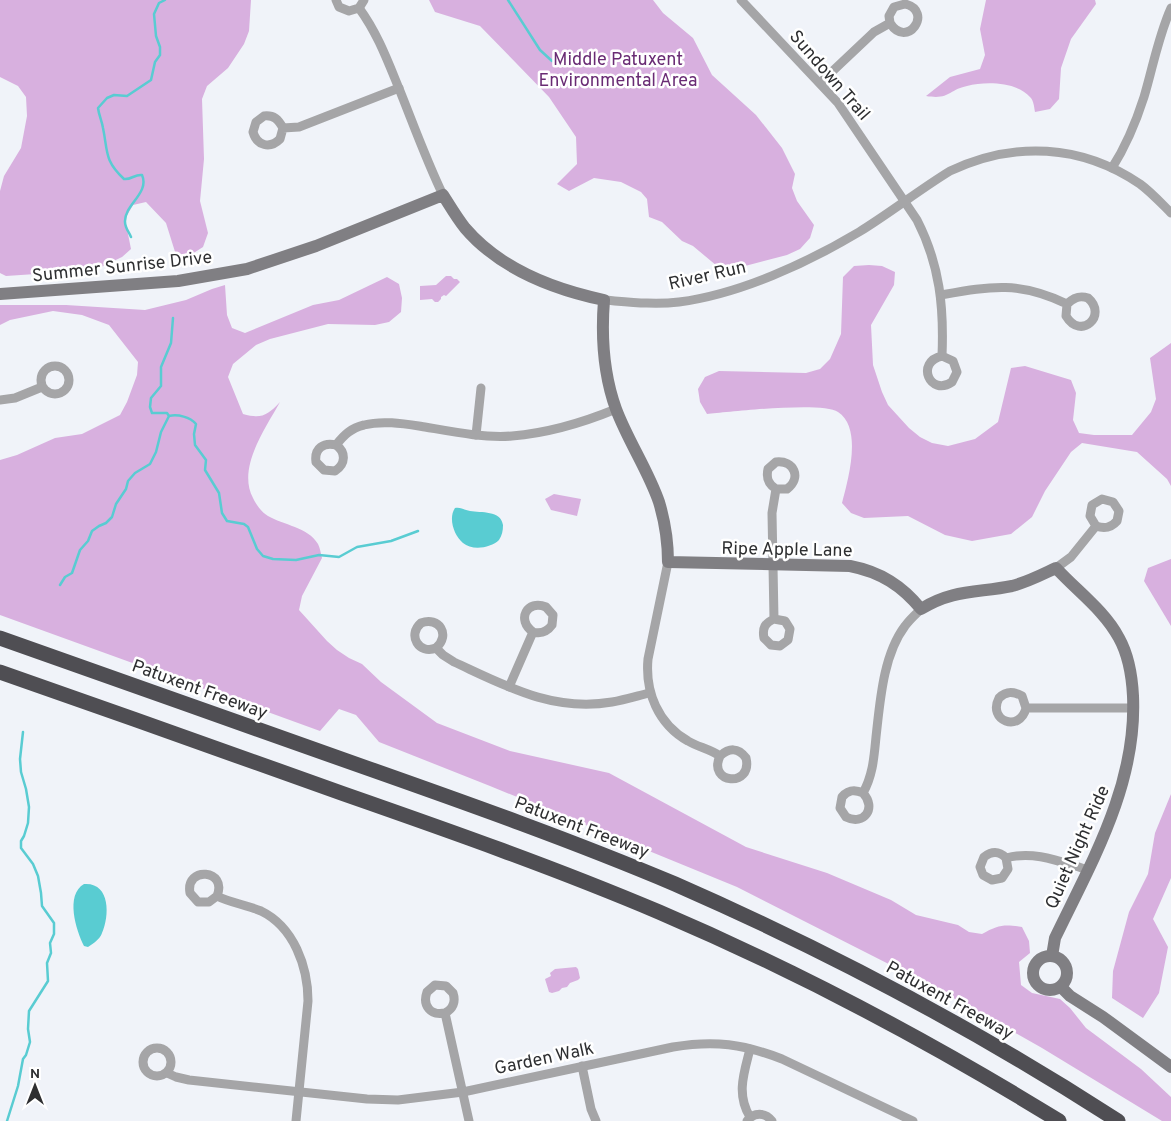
<svg xmlns="http://www.w3.org/2000/svg" width="1171" height="1121" viewBox="0 0 1171 1121" font-family="Overpass,sans-serif">
  <rect width="100%" height="100%" fill="#f0f3f9"/>
  <g fill="#d8b0df">
    <path d="M 0,0 L 251,0 L 249,31 L 244,44 L 228,68 L 207,86 L 202,99 L 204,159 L 200,201 L 208,233 L 203,247 L 192,254 L 176,255 L 166,223 L 146,202 L 133,205 L 125,219 L 131,249 L 122,257 L 95,270 L 6,276 L 0,273 L 0,191 L 4,176 L 21,148 L 27,116 L 26,97 L 18,86 L 0,77 Z"/>
    <path d="M 429,0 L 653,0 L 663,13 L 693,38 L 712,75 L 756,115 L 782,148 L 795,174 L 792,188 L 797,201 L 814,225 L 810,238 L 800,249 L 787,255 L 745,266 L 717,266 L 693,246 L 682,241 L 662,222 L 649,217 L 647,199 L 641,192 L 621,182 L 594,178 L 569,191 L 557,184 L 577,164 L 576,137 L 549,97 L 480,26 L 435,12 Z"/>
    <path d="M 986,0 L 1095,0 L 1096,4 L 1071,39 L 1061,68 L 1059,99 L 1050,109 L 1035,112 C 1034,107 1034,101 1030,97 C 1017,82 986,81 967,86 C 948,90 950,100 926,96 L 950,77 L 980,69 L 985,55 L 980,29 Z"/>
    <path d="M 869,265 L 882,266 L 895,272 L 894,285 L 871,325 L 873,365 L 882,392 L 888,405 L 909,428 L 920,437 L 932,443 L 948,446 L 975,439 L 998,422 L 1011,368 L 1025,366 L 1071,380 L 1076,393 L 1073,420 L 1079,433 L 1094,435 L 1132,435 L 1151,412 L 1156,399 L 1150,358 L 1171,343 L 1171,486 L 1167,479 L 1137,452 L 1082,443 L 1071,452 L 1045,491 L 1032,517 L 1011,534 L 972,541 L 945,535 L 908,516 L 864,518 L 851,513 L 842,503 C 848,480 863,428 838,412 C 822,401 730,412 707,414 L 700,402 L 698,389 L 705,377 L 719,371 L 806,373 L 820,369 L 830,359 L 841,334 L 843,277 L 854,266 Z"/>
    <path d="M 446,276 L 451,276 L 454,279 L 457,279 L 460,282 L 446,296 L 444,295 L 441,297 L 441,299 L 438,302 L 435,302 L 432,299 L 420,300 L 420,286 L 436,285 Z"/>
    <path d="M 387,277 L 399,284 L 402,298 L 401,312 L 389,322 L 375,325 L 328,324 L 270,339 L 256,345 L 233,364 L 228,377 L 243,414 C 261,419 267,416 280,402 C 265,429 237,468 253,498 C 256,504 261,512 268,516 C 283,525 308,527 318,544 C 320,548 321,554 322,558 L 302,596 L 299,610 L 327,641 L 337,650 L 349,658 L 362,664 L 381,682 L 437,723 L 510,751 L 609,773 L 746,847 L 827,873 L 891,900 L 916,915 L 958,925 L 969,932 L 982,934 C 998,925 1004,924 1022,927 L 1029,941 L 1030,953 L 1019,962 L 1021,985 L 1032,993 L 1060,999 L 1070,1008 L 1086,1028 L 1141,1069 L 1171,1097 L 1171,1121 L 1162,1121 L 1042,1048 L 932,986 L 737,887 L 490,786 L 379,742 L 356,715 L 339,709 L 320,731 L 0,615 L 0,460 L 17,455 L 55,438 L 82,434 L 120,415 L 127,402 L 137,375 L 138,362 L 109,325 L 82,315 L 53,311 L 10,320 L 0,325 L 0,305 L 66,305 L 145,310 L 186,300 L 212,289 L 225,285 L 227,315 L 232,328 L 245,333 L 313,305 L 339,300 Z"/>
    <path d="M 554,494 L 581,499 L 577,516 L 551,510 L 545,499 Z"/>
    <path d="M 1171,559 L 1171,626 L 1144,581 L 1148,568 Z"/>
    <path d="M 1171,766 L 1171,878 L 1153,919 L 1168,947 L 1159,993 L 1143,1018 L 1112,998 L 1113,971 L 1129,912 L 1148,874 L 1155,833 L 1171,794 Z"/>
    <path d="M 576,967 L 578,969 L 580,978 L 578,980 L 570,983 L 567,987 L 562,988 L 559,991 L 552,993 L 549,992 L 545,979 L 551,976 L 550,973 L 555,969 Z"/>
  </g>
  <g fill="#59ccd2">
    <path d="M 455,508 C 461,507 464,510 470,511 C 481,513 501,510 503,525 C 503,531 502,535 499,540 C 491,548 472,551 463,543 C 454,536 448,518 455,508 Z"/>
    <path d="M 84,884 C 110,882 110,915 102,933 C 100,939 94,943 88,947 L 84,946 C 76,930 65,895 84,884 Z"/>
  </g>
  <g fill="none" stroke-linecap="round" stroke-linejoin="round">
    <g stroke="#59ccd2" stroke-width="2.5">
      <path d="M 508,0 L 540,50 L 552,61"/>
      <path d="M 131,237 C 129,232 125,228 125,222 C 124,205 150,193 142,175 C 135,174 131,180 124,179 C 104,160 108,152 103,128 C 102,121 99,116 98,108 L 107,98 L 114,95 L 127,96 L 151,80 L 155,62 L 160,55 L 160,47 L 156,36 L 154,14 L 159,3 L 165,0"/>
      <path d="M 169,416 C 178,414 190,417 196,424 L 194,434 L 195,445 L 206,460 L 205,470 L 219,493 L 222,513 L 227,521 L 244,524 L 248,527 L 257,549 L 263,556 L 273,559 L 296,560 L 319,555 L 339,557 L 357,547 L 391,541 L 418,531"/>
      <path d="M 60,585 L 65,577 L 72,573 L 80,550 L 88,541 L 92,531 L 99,526 L 106,523 L 112,517 L 116,504 L 126,489 L 128,481 L 135,473 L 150,464 L 156,452 L 161,432 L 169,416 L 167,413 L 152,413 L 150,407 L 151,398 L 161,386 L 161,367 L 171,343 L 173,318"/>
      <path d="M 7,1121 L 18,1086 L 23,1059 L 26,1055 L 30,1042 L 28,1029 L 29,1011 L 48,981 L 47,963 L 51,953 L 50,943 L 54,934 L 54,923 L 42,906 L 41,893 L 38,876 L 33,864 L 21,848 L 21,841 L 24,836 L 28,823 L 29,807 L 26,789 L 21,772 L 20,759 L 23,732"/>
    </g>
    <g stroke="#a5a5a7" stroke-width="9">
      <path d="M 336,0 L 339,7 L 349,11 L 359,8 L 364,0"/>
      <path d="M 741,0 L 838,103 L 917,220 C 940,265 944,307 942,356 L 953,361 L 957,372 L 952,382 C 930,397 915,362 942,356"/>
      <path d="M 359,8 C 378,34 388,62 400,91 C 414,126 427,162 443,195"/>
      <path d="M 820,83 L 874,32 L 890,23 L 889,16 L 894,7 L 905,4 C 934,11 907,50 890,23"/>
      <path d="M 283,128 L 280,139 C 270,149 257,146 253,132 L 256,122 L 264,116 C 274,115 278,119 283,128 L 299,127 L 399,88"/>
      <path d="M 1112,168 C 1126,146 1136,122 1144,97 C 1153,67 1158,37 1171,8"/>
      <path d="M 941,295 C 992,286 1019,281 1067,304 L 1066,316 C 1081,341 1108,315 1088,298 C 1079,295 1073,298 1067,304"/>
      <path d="M 604,300 C 629,302 654,305 679,302 C 740,294 807,263 859,232 C 890,213 919,190 950,171 C 1014,141 1081,144 1140,184 C 1151,192 1161,203 1171,213"/>
      <circle cx="55" cy="380" r="14"/>
      <path d="M 0,400 L 15,398 L 42,387"/>
      <path d="M 476,435 L 481,388"/>
      <path d="M 336,445 C 346,452 346,464 335,471 L 324,470 L 316,462 C 314,448 324,442 336,445 C 344,435 351,428 364,425 C 383,420 405,424 425,427 C 454,432 483,438 512,436 C 549,433 582,423 616,409"/>
      <path d="M 668,562 L 648,659 C 645,692 658,724 688,741 C 698,747 710,749 720,756 C 729,748 738,747 746,758 C 753,788 707,784 720,756"/>
      <path d="M 1056,568 L 1071,557 L 1096,526 C 1105,529 1111,528 1117,521 L 1119,511 L 1113,502 L 1102,499 L 1092,505 L 1090,516 L 1096,526"/>
      <path d="M 774,619 C 765,623 762,628 764,638 L 771,645 L 780,646 L 788,640 L 790,629 L 785,621 L 774,619 L 772,513 L 776,489 L 787,489 C 802,478 794,460 776,462 L 768,469 C 766,478 768,484 776,489"/>
      <path d="M 436,648 C 419,655 407,635 421,623 C 439,616 451,635 436,648 L 443,655 L 454,662 C 506,686 552,712 612,702 C 624,700 637,696 649,693"/>
      <path d="M 509,687 L 533,632 C 541,634 547,632 552,625 L 553,615 L 546,607 C 527,599 516,620 533,632"/>
      <path d="M 1026,708 L 1022,696 C 1013,691 1006,691 999,698 C 987,721 1020,733 1026,708 L 1134,708"/>
      <path d="M 863,793 C 854,789 848,790 842,797 L 840,808 L 846,817 C 864,826 877,808 863,793 C 873,775 874,757 876,737 C 880,702 883,655 905,626 C 910,619 916,614 921,609"/>
      <path d="M 1006,858 C 999,851 992,851 984,857 L 980,867 L 983,875 L 992,880 L 1002,878 L 1008,869 L 1006,858 C 1034,850 1061,862 1088,870"/>
      <path d="M 217,896 L 209,902 L 198,902 L 190,893 C 185,866 228,869 217,896 C 231,903 247,905 261,911 C 294,927 308,967 308,1001 L 296,1121"/>
      <path d="M 445,1013 C 453,1009 456,1002 453,993 L 446,986 L 435,985 L 427,992 C 422,1006 431,1016 445,1013 L 469,1121"/>
      <circle cx="157" cy="1062" r="14"/>
      <path d="M 750,1049 C 744,1073 736,1094 750,1117"/>
      <path d="M 582,1066 L 591,1109 L 596,1121"/>
      <path d="M 167,1073 L 176,1077 L 189,1080 L 367,1099 L 398,1100 L 463,1092 L 673,1047 C 715,1040 743,1044 782,1059 L 913,1121"/>
      <path d="M 747,1121 C 754,1112 765,1112 772,1121"/>
    </g>
    <g stroke="#807f83" stroke-width="12">
      <path d="M 0,294 L 178,281 L 247,269 L 316,246 L 443,195 C 450,206 457,218 465,228 C 500,269 552,289 604,300 C 601,338 603,373 616,409 C 628,441 648,470 659,502 C 665,522 668,542 668,562 L 850,566 C 881,572 902,586 921,609 C 953,589 978,593 1012,586 C 1028,582 1041,575 1056,568 C 1077,591 1104,610 1119,638 C 1129,656 1132,676 1133,696 C 1137,785 1092,861 1055,938 L 1052,956"/>
      <circle cx="1050" cy="973" r="17"/>
      <path d="M 1061,987 L 1070,996 L 1103,1017 L 1171,1067"/>
    </g>
    <g stroke="#4f4e53" stroke-width="15">
      <path d="M 0,638 C 121,681 243,724 364,767 C 469,804 573,841 675,884 C 828,951 977,1030 1118,1121"/>
      <path d="M 0,672 C 115,712 229,753 344,794 C 450,831 555,868 659,912 C 797,971 931,1042 1059,1121"/>
    </g>
  </g>
  <g text-anchor="middle" stroke-width="5" stroke-linejoin="round" paint-order="stroke">
    <g font-size="18" fill="#692b74" stroke="#fff">
      <text x="618" y="65">Middle Patuxent<tspan x="618" dy="21">Environmental Area</tspan></text>
    </g>
    <g font-size="18" fill="#2e2f31" stroke="#fff">
      <text transform="translate(830 75) rotate(49)" y="6">Sundown Trail</text>
      <text transform="translate(122 266) rotate(-6)" y="6">Summer Sunrise Drive</text>
      <text transform="translate(707 275) rotate(-13)" y="6">River Run</text>
      <text transform="translate(787 549) rotate(1)" y="6">Ripe Apple Lane</text>
      <text transform="translate(200 689) rotate(20)" y="6">Patuxent Freeway</text>
      <text transform="translate(582 827) rotate(21)" y="6">Patuxent Freeway</text>
      <text transform="translate(1077 847) rotate(-66)" y="6">Quiet Night Ride</text>
      <text transform="translate(950 1000) rotate(29)" y="6">Patuxent Freeway</text>
      <text transform="translate(544 1058) rotate(-12)" y="6">Garden Walk</text>
    </g>
  </g>
  <g transform="translate(35 1086)" stroke="#ffffff" stroke-width="4" paint-order="stroke">
  <path d="M0-4L9 19L0 12L-9 19Z" fill="#2e2f31"/>
  <text y="-8" font-size="14" font-weight="bold" text-anchor="middle" fill="#2e2f31">N</text>
  </g>
</svg>
